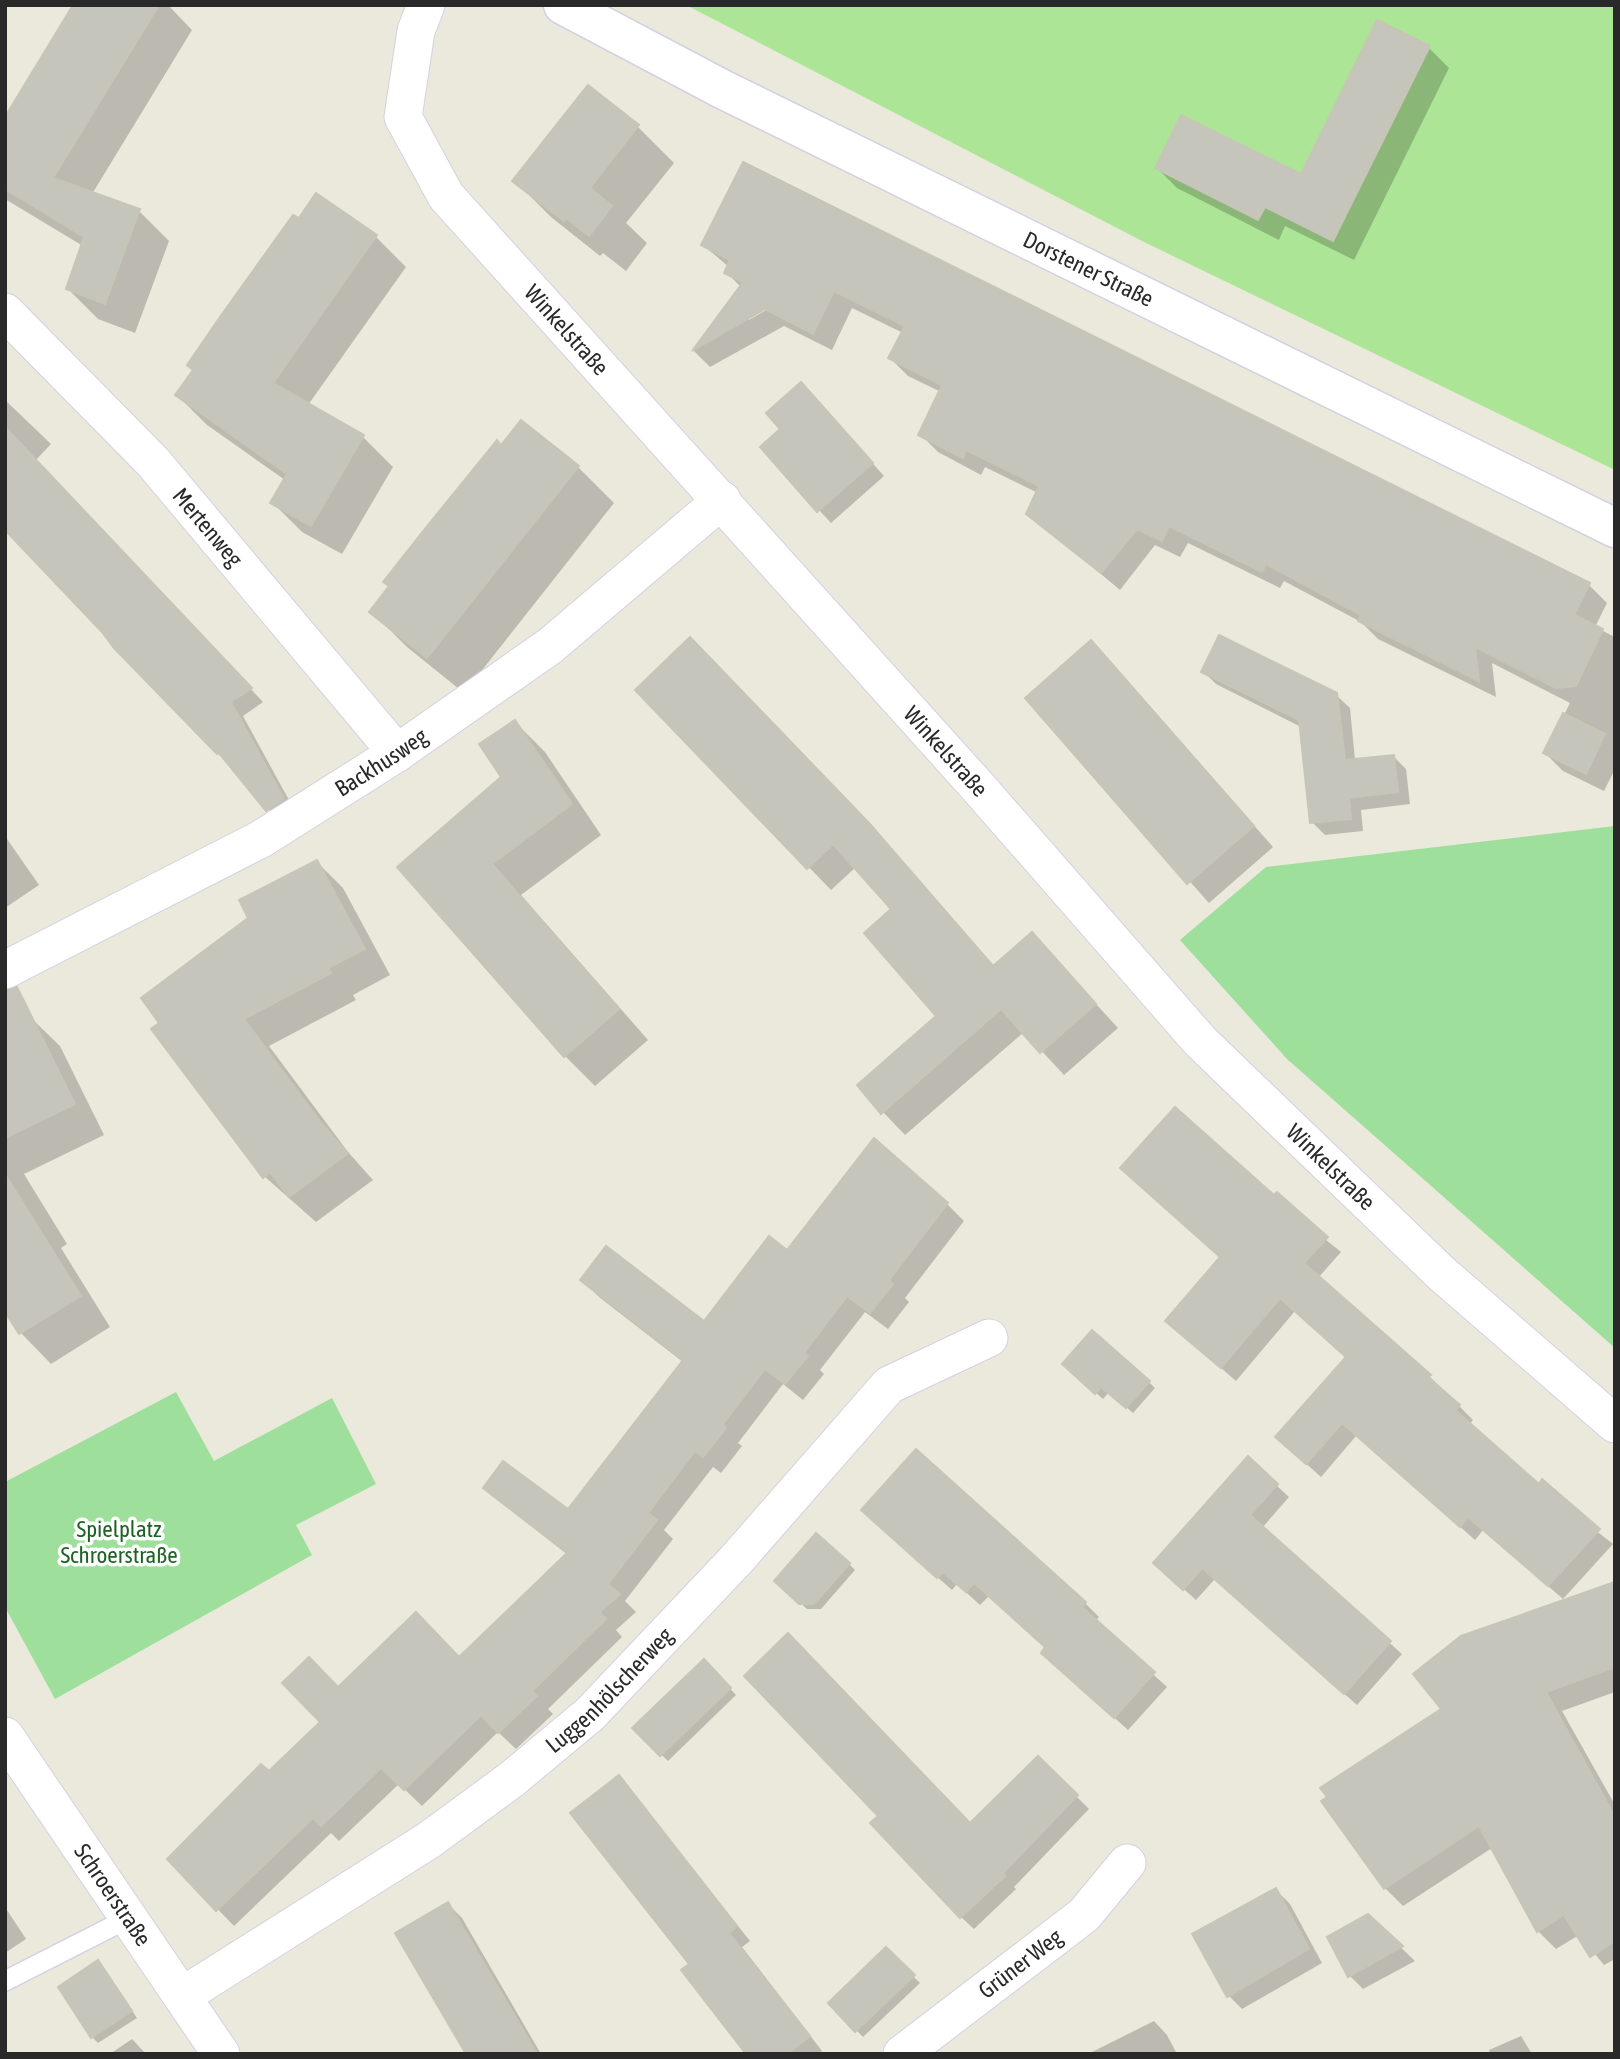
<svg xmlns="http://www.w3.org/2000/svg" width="1620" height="2059" viewBox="0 0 1620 2059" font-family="'Asap Condensed',sans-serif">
  <rect width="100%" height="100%" fill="#ebe9dc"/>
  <g fill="#9ddf9b">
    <path d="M 1615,826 L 1615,1348 L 1287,1059 L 1180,940 L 1266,867 Z"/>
    <path d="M 176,1392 L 214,1461 L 332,1398 L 376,1484 L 296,1525 L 312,1555 L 55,1699 L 5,1607 L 5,1482 Z"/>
  </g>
  <path fill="#ade597" d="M 686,5 L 1615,5 L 1615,470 L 1144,242 Z"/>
  <g fill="#0003" fill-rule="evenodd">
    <path d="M 76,5 L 168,5 L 192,30 L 92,194 L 139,211 L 169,241 L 135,333 L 98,319 L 68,289 L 83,246 L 5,199 L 5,123 Z"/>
    <path d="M 1429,48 L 1449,68 L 1354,260 L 1285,226 L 1279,240 L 1177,188 L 1157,168 L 1302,177 Z"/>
    <path d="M 588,87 L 638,127 L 674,163 L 626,223 L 647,243 L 626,271 L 603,253 L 600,256 L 551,217 L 515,181 Z"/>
    <path d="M 743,165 L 1589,585 L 1607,603 L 1595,627 L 1615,637 L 1615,769 L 1604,791 L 1563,771 L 1545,753 L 1570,703 L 1492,663 L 1496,697 L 1378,639 L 1361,622 L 1284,581 L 1280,588 L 1188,543 L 1180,557 L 1155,545 L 1120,590 L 1028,513 L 1038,493 L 985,467 L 981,475 L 938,452 L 920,434 L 941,392 L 908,376 L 890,358 L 903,333 L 852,308 L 832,350 L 784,326 L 710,367 L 693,350 L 741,287 L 726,272 L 729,267 L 703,245 ZM 771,303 L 773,306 L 749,320 L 749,316 Z"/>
    <path d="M 317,195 L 376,237 L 406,267 L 308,405 L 363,437 L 393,467 L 342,554 L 302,532 L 272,502 L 285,480 L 207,425 L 177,395 Z"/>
    <path d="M 813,397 L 884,476 L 831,523 L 819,510 Z"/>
    <path d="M 5,400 L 51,444 L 35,461 L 263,702 L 243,716 L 296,813 L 281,823 L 231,767 L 5,530 Z"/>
    <path d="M 501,447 L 578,467 L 614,503 L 464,693 L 407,647 L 371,611 Z"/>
    <path d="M 1091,642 L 1273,847 L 1209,903 L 1027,698 Z"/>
    <path d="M 712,662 L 891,849 L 994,967 L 1032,934 L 1118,1028 L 1064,1075 L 1024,1032 L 905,1135 L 883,1112 L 938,1016 L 894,910 L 856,867 L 831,890 L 637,690 Z"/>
    <path d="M 1203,671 L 1336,695 L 1350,708 L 1355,760 L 1393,756 L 1406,769 L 1410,804 L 1361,810 L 1363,831 L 1325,835 L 1312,822 L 1301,727 L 1216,684 Z"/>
    <path d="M 515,722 L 545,752 L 601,835 L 521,895 L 648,1040 L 595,1086 L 565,1056 L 400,867 L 504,777 Z"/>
    <path d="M 5,836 L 39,885 L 5,908 Z"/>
    <path d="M 317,862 L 343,888 L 390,975 L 353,995 L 356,1000 L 269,1046 L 348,1152 L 373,1180 L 316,1222 L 264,1176 L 161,1023 Z"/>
    <path d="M 29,1016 L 60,1046 L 104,1135 L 24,1174 L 67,1244 L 61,1248 L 110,1327 L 51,1364 L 21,1333 L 5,1308 L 5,1028 Z"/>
    <path d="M 1274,1198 L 1341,1252 L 1318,1278 L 1429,1376 L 1473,1420 L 1469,1425 L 1539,1486 L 1613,1544 L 1563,1599 L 1483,1530 L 1475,1540 L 1357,1435 L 1321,1477 L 1292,1451 L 1348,1358 L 1295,1311 L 1236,1381 L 1182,1334 Z"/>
    <path d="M 947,1204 L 964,1221 L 905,1298 L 909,1302 L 888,1329 L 865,1312 L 820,1370 L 824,1374 L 803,1400 L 783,1384 L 738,1443 L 742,1446 L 721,1473 L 713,1467 L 664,1530 L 673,1539 L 625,1601 L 636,1612 L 616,1630 L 622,1637 L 548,1709 L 553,1714 L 516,1749 L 498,1732 L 422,1806 L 399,1784 L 339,1841 L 331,1833 L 234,1926 L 169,1859 L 269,1773 L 322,1722 L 338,1689 L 459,1659 L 568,1555 L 485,1488 L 569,1511 L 683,1362 L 599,1297 L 582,1280 L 704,1323 L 787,1252 Z"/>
    <path d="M 1071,1370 L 1149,1382 L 1155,1388 L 1133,1413 L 1109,1392 L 1103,1399 Z"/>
    <path d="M 916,1451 L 1085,1603 L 1099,1617 L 1095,1621 L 1167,1687 L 1128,1730 L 1057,1666 L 1047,1648 L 989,1596 L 980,1605 L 957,1584 L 952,1590 L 877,1524 Z"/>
    <path d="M 1248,1459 L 1289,1497 L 1262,1528 L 1402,1654 L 1357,1705 L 1215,1579 L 1196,1600 L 1168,1575 Z"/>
    <path d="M 849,1564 L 855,1570 L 821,1609 L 807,1609 L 783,1587 Z"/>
    <path d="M 1615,1584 L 1615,1692 L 1562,1711 L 1615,1805 L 1615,1959 L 1604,1965 L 1579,1935 L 1556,1949 L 1538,1931 L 1492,1848 L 1403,1906 L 1385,1888 L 1444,1709 Z"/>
    <path d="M 704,1661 L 736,1695 L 668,1761 L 634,1728 Z"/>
    <path d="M 1038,1758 L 1089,1809 L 1014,1887 L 1016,1889 L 974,1929 L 961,1917 L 971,1826 Z"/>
    <path d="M 619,1777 L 750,1941 L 742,1947 L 822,2051 L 818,2054 L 748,2054 L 692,1964 Z"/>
    <path d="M 1276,1890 L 1290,1904 L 1322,1963 L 1242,2009 L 1229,1996 Z"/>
    <path d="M 448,1904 L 462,1918 L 541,2054 L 468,2054 Z"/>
    <path d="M 5,1907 L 26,1939 L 5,1953 Z"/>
    <path d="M 1368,1916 L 1415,1961 L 1363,1989 L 1349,1975 Z"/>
    <path d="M 886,1950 L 920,1983 L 863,2037 L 830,2003 Z"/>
    <path d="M 98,1962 L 137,2018 L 98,2043 L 92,2037 Z"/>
    <path d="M 1154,2021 L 1167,2035 L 1177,2054 L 1090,2053 Z"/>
    <path d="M 1521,2036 L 1532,2054 L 1490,2054 L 1489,2050 Z"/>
    <path d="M 132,2039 L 146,2054 L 110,2054 Z"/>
  </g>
  <g fill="#c6c5bb" stroke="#c6c5b6" stroke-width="2">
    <path d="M 73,5 L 159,5 L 53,178 L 140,209 L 105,304 L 66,289 L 84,237 L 5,189 L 5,117 Z"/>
    <path d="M 1377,20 L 1430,46 L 1333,241 L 1265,207 L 1258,220 L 1155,168 L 1181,115 L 1301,174 Z"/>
    <path d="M 588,85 L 639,125 L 590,188 L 612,206 L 589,236 L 566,218 L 564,221 L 512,181 Z"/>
    <path d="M 743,162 L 1590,583 L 1574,615 L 1603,629 L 1576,686 L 1556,688 L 1475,647 L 1479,681 L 1358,621 L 1361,615 L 1266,564 L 1262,572 L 1169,526 L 1162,541 L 1137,529 L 1101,573 L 1026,514 L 1039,486 L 966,450 L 963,458 L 918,435 L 942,385 L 888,358 L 905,326 L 834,291 L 813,334 L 765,309 L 692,351 L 743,282 L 724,273 L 730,260 L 701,245 Z"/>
    <path d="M 316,193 L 377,235 L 273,383 L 364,435 L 311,526 L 270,503 L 287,474 L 175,395 L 193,370 L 187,365 L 220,317 L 293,215 L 299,218 Z"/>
    <path d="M 801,382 L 873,463 L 817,512 L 760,447 L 780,429 L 766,413 Z"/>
    <path d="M 521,420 L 579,466 L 427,658 L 369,612 L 389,586 L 383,582 L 420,535 L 497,440 L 501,445 Z"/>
    <path d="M 5,427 L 252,688 L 231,702 L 284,799 L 266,811 L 219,753 L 217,754 L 114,648 L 102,632 L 5,530 Z"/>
    <path d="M 1219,635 L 1337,693 L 1345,760 L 1394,755 L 1398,792 L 1349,798 L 1351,819 L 1310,823 L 1299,720 L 1201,672 Z"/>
    <path d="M 690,637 L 869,823 L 993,966 L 1032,932 L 1096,1004 L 1040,1053 L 1001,1009 L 881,1114 L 857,1085 L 936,1016 L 864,933 L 891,909 L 833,844 L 807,869 L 635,690 Z"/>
    <path d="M 1091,640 L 1254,826 L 1187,884 L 1025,698 Z"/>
    <path d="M 1563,713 L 1605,734 L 1586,774 L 1543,753 Z"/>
    <path d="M 515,720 L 572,804 L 492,864 L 619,1009 L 564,1057 L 397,867 L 501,777 L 479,744 Z"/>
    <path d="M 317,860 L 365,949 L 328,968 L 331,973 L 244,1019 L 322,1124 L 348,1153 L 289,1197 L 270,1172 L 263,1178 L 151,1029 L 159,1023 L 141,998 L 248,918 L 239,900 Z"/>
    <path d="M 17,987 L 75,1104 L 5,1138 L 5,991 Z"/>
    <path d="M 1175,1107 L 1274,1195 L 1277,1192 L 1328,1237 L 1304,1263 L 1431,1375 L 1428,1377 L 1460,1405 L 1455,1410 L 1539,1484 L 1542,1479 L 1600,1529 L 1548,1586 L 1468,1517 L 1460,1527 L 1342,1423 L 1306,1464 L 1275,1437 L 1346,1357 L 1280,1298 L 1221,1368 L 1165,1321 L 1220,1257 L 1120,1168 Z"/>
    <path d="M 874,1138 L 948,1203 L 889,1280 L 893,1284 L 870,1313 L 847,1296 L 804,1353 L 808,1356 L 785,1384 L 765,1369 L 723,1424 L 726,1428 L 703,1457 L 695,1451 L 648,1513 L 657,1520 L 608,1584 L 620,1594 L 600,1612 L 606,1619 L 532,1691 L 537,1696 L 498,1733 L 481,1715 L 404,1790 L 381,1768 L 321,1826 L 313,1818 L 216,1911 L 167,1859 L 261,1764 L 269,1771 L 320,1722 L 282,1683 L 309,1657 L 338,1687 L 416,1612 L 459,1657 L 567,1553 L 483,1488 L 503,1461 L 568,1509 L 683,1360 L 580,1280 L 606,1246 L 704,1321 L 769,1236 L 787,1250 Z"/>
    <path d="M 5,1174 L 81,1296 L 19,1334 L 5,1312 Z"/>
    <path d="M 1092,1330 L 1150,1381 L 1126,1408 L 1101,1387 L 1095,1394 L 1062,1364 Z"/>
    <path d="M 916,1449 L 1086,1602 L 1082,1607 L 1155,1672 L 1114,1718 L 1041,1653 L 1045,1647 L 974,1583 L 966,1592 L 943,1572 L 937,1578 L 861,1510 Z"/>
    <path d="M 1248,1456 L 1278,1484 L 1250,1515 L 1391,1641 L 1344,1694 L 1202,1568 L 1183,1590 L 1153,1563 Z"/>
    <path d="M 816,1533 L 850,1563 L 814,1604 L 799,1604 L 774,1581 Z"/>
    <path d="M 1615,1582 L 1615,1667 L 1546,1692 L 1615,1817 L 1615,1941 L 1590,1957 L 1564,1915 L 1537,1932 L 1479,1826 L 1384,1889 L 1321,1801 L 1327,1797 L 1320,1788 L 1441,1709 L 1413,1674 L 1461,1636 Z"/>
    <path d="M 788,1633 L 970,1823 L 1038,1756 L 1078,1795 L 1003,1873 L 1005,1876 L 960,1918 L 870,1823 L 878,1816 L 744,1676 Z"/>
    <path d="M 704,1659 L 731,1688 L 660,1756 L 632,1728 Z"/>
    <path d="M 619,1775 L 737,1926 L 729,1933 L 810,2036 L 787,2054 L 746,2054 L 681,1970 L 689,1964 L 570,1813 Z"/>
    <path d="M 1276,1888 L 1309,1949 L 1227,1997 L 1192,1934 Z"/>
    <path d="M 448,1902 L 496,1984 L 537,2054 L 466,2054 L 395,1933 Z"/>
    <path d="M 1368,1914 L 1403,1946 L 1348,1977 L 1327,1937 Z"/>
    <path d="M 886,1947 L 915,1975 L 855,2032 L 828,2003 Z"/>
    <path d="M 98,1960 L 132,2011 L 91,2038 L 58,1987 Z"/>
  </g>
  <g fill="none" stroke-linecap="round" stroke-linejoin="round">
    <g stroke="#d3d1e1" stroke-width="22">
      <path id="lane" d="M 5,1981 L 129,1918"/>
    </g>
    <g stroke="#d3d1e1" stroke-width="39">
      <g id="street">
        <path id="s1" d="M 426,5 L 416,31 L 403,117 L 446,196 L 978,787 L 1200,1041 L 1441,1273 L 1615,1424"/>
        <path id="s2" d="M 5,312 L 153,462 L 397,753"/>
        <path id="s3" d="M 5,970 L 261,839 L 397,753 L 550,646 L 722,500"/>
        <path id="s4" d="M 5,1736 L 221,2054"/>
        <path id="s5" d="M 182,1996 L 429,1840 L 512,1779 L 590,1714 L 736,1560 L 889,1385 L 989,1338"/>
        <path id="s6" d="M 902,2054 L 1084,1915 L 1127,1863"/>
      </g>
    </g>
    <g stroke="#d3d1e1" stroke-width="41">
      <g id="secondary">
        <path id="s7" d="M 563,5 L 722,89 L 1615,528"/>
      </g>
    </g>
    <use href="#lane" stroke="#fff" stroke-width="19"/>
    <use href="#street" stroke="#fff" stroke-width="37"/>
    <use href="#secondary" stroke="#fff" stroke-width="38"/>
  </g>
  <g text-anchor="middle" stroke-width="7" stroke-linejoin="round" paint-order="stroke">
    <g font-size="23" fill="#292929" stroke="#fff">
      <text dy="8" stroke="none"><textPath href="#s7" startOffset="588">Dorstener Straße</textPath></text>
      <text dy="8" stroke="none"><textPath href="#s1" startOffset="385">Winkelstraße</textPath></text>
      <text dy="8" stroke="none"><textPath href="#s2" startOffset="296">Mertenweg</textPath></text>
      <text dy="8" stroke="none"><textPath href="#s1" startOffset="952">Winkelstraße</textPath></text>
      <text dy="8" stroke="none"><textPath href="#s3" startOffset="430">Backhusweg</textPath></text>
      <text dy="8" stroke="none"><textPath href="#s1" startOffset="1519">Winkelstraße</textPath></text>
      <text dy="8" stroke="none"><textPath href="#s5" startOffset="527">Luggenhölscherweg</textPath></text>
      <text dy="8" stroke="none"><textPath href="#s4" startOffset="192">Schroerstraße</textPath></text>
      <text dy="8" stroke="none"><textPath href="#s6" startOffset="149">Grüner Weg</textPath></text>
    </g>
    <g font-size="23" fill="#1e6224" stroke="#fff">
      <text x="119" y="1537">Spielplatz<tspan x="119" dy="26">Schroerstraße</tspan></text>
    </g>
  </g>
  <rect width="1620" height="2059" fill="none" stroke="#292929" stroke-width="14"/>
</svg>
